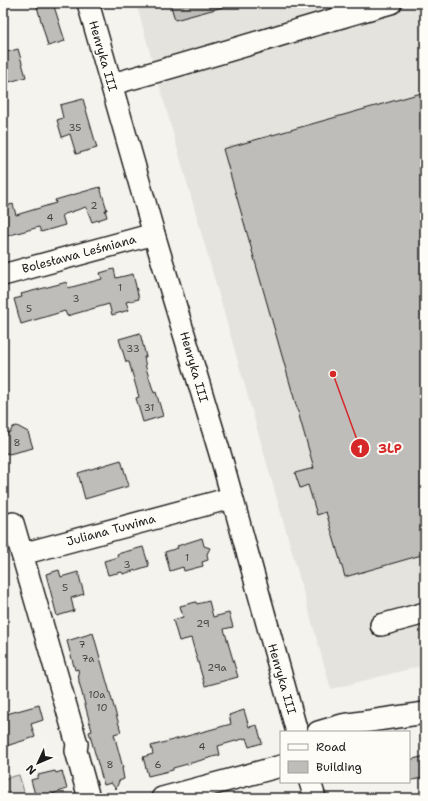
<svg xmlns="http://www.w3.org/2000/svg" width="428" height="801" viewBox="0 0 428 801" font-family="'Shantell Sans',sans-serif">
  <rect width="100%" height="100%" fill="#f4f3ee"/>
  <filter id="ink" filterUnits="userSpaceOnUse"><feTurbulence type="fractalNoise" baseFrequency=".025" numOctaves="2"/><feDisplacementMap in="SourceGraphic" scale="8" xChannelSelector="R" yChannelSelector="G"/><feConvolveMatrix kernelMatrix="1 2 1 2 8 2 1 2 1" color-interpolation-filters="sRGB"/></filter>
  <g filter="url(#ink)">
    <path fill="#e4e3de" d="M 136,3 L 425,3 L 425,665 L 331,689 Z"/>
    <path fill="#d4d3cf" stroke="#787876" d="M 19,775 L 26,798 L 3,798 L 3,779 Z"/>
    <g fill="#bebdba" stroke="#1c1c1c">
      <path d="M 36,3 L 53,3 L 65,41 L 48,46 Z"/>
      <path d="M 170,3 L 222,3 L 223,7 L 175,20 Z"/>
      <path d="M 18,49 L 26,77 L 6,83 L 3,71 L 3,53 Z"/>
      <path d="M 425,92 L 425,554 L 345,577 L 326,512 L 317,515 L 308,485 L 300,488 L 295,473 L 314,468 L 223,149 Z"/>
      <path d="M 83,99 L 97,148 L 76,154 L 70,134 L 62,137 L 57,120 L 63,118 L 60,105 Z"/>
      <path d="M 100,187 L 107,210 L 105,210 L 107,217 L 92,222 L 86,207 L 62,215 L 65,225 L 41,232 L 39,227 L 3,237 L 3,207 L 13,204 L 16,215 L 56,203 L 55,200 Z"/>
      <path d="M 114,269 L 116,278 L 133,274 L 139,299 L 126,302 L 129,310 L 112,315 L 109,304 L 67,316 L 65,311 L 21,324 L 14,299 L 22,297 L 21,294 L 67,282 L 68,288 L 102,279 L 100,273 Z"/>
      <path d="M 140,333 L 146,357 L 144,357 L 146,368 L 154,393 L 156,392 L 163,416 L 143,422 L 136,398 L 139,397 L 129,362 L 126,362 L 119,339 Z"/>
      <path d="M 17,426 L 28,432 L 33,448 L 9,454 L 8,453 L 3,454 L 3,434 L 10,432 L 13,427 Z"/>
      <path d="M 121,460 L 129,486 L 85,499 L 78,473 Z"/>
      <path d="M 202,538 L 204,546 L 210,548 L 207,554 L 208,560 L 202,562 L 203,566 L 184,571 L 183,567 L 170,571 L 165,552 L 178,548 L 177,546 Z"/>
      <path d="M 143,547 L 149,566 L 123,574 L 122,572 L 108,575 L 104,561 L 118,557 L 117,554 Z"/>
      <path d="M 59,570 L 61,577 L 78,572 L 84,594 L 71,598 L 74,611 L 57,616 L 46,574 Z"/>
      <path d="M 209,601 L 213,617 L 229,613 L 233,627 L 224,629 L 238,677 L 205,686 L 191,638 L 179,641 L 173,620 L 183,617 L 180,606 L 196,602 L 197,604 Z"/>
      <path d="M 93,633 L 121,732 L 114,734 L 123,768 L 122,768 L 124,779 L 119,781 L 116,789 L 111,783 L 104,785 L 89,732 L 92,731 L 79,682 L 78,669 L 75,670 L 67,641 Z"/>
      <path d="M 39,705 L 43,720 L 31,724 L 35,737 L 3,747 L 3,715 Z"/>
      <path d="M 244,710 L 249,727 L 257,725 L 262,743 L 249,747 L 246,738 L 218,746 L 220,755 L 173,768 L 173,770 L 148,776 L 143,757 L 153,754 L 151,746 L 231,724 L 229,715 Z"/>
      <path d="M 425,756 L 425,777 L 409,781 L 409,760 Z"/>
      <path d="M 55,771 L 56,773 L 62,771 L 67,789 L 52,794 L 53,798 L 36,798 L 31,780 L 38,778 L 38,775 Z"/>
    </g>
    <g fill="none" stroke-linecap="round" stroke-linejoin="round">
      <g stroke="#1c1c1c" stroke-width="24">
        <g id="minor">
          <path d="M 88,3 L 154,234 L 221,457 L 297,732"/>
          <path d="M 112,84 C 205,59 298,29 391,3"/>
          <path d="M 3,275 L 154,234"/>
          <path d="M 13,523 L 22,554 L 231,498"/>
          <path d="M 22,554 L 77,744 L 76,751 L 89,798"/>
          <path d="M 381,625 L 425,613"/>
          <path d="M 318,732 L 342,725 L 425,713"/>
          <path d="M 310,782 L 315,798"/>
          <path d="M 162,798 L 281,766"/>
        </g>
      </g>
      <use href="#minor" stroke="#fdfcf7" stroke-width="21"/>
    </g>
  </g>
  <g text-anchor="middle" stroke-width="4" stroke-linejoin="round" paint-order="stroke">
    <g font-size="10" fill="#444">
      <text x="75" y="131">35</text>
      <text x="94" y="209">2</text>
      <text x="50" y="221">4</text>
      <text x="120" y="291">1</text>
      <text x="76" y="302">3</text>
      <text x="29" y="312">5</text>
      <text x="133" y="352">33</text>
      <text x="149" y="411">31</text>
      <text x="17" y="446">8</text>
      <text x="187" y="561">1</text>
      <text x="127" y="568">3</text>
      <text x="65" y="591">5</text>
      <text x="203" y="627">29</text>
      <text x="82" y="648">7</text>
      <text x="88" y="662">7a</text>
      <text x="217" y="671">29a</text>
      <text x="97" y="698">10a</text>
      <text x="102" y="711">10</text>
      <text x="202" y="750">4</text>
      <text x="110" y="768">8</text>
      <text x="158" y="768">6</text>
    </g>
    <g font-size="12" fill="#1c1c1c" stroke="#fdfcf7">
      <text transform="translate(103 56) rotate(74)" y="4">Henryka III</text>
      <text transform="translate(79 254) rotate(-15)" y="4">Bolesława Leśmiana</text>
      <text transform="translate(194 367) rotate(74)" y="4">Henryka III</text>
      <text transform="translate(111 530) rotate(-15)" y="4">Juliana Tuwima</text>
      <text transform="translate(282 679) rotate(74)" y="4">Henryka III</text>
    </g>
  </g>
  <path fill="none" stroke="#d62828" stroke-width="1.5" d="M333 374L360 448"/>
  <g fill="#d62828" stroke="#fdfcf7" stroke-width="1.5">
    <circle cx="333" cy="374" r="4"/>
    <circle cx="360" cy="448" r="10"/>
  </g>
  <g font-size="12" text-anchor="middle" font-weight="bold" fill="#fff">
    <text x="360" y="453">1</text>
  </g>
  <g font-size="13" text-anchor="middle" font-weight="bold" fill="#d62828" stroke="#fdfcf7" stroke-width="4" stroke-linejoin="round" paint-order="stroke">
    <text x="390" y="453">3LP</text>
  </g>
  <rect width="428" height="801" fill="none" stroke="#fdfcf7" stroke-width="16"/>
  <rect x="8" y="8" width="412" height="785" fill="none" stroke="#1c1c1c" stroke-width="1.5" filter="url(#ink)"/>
  <rect x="280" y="731" width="130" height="52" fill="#fdfcf7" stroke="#a3a29f"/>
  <rect x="288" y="744" width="20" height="6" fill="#fdfcf7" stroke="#a3a29f"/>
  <text x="316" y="751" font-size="12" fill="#1c1c1c">Road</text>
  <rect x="288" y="761" width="20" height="12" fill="#bebdba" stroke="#a3a29f"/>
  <text x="316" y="771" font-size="12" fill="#1c1c1c">Building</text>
  <g transform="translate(38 763) rotate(226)" stroke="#fdfcf7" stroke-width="3" paint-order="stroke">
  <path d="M0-3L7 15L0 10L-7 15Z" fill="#1c1c1c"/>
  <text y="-6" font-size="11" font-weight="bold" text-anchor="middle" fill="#1c1c1c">N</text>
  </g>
</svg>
